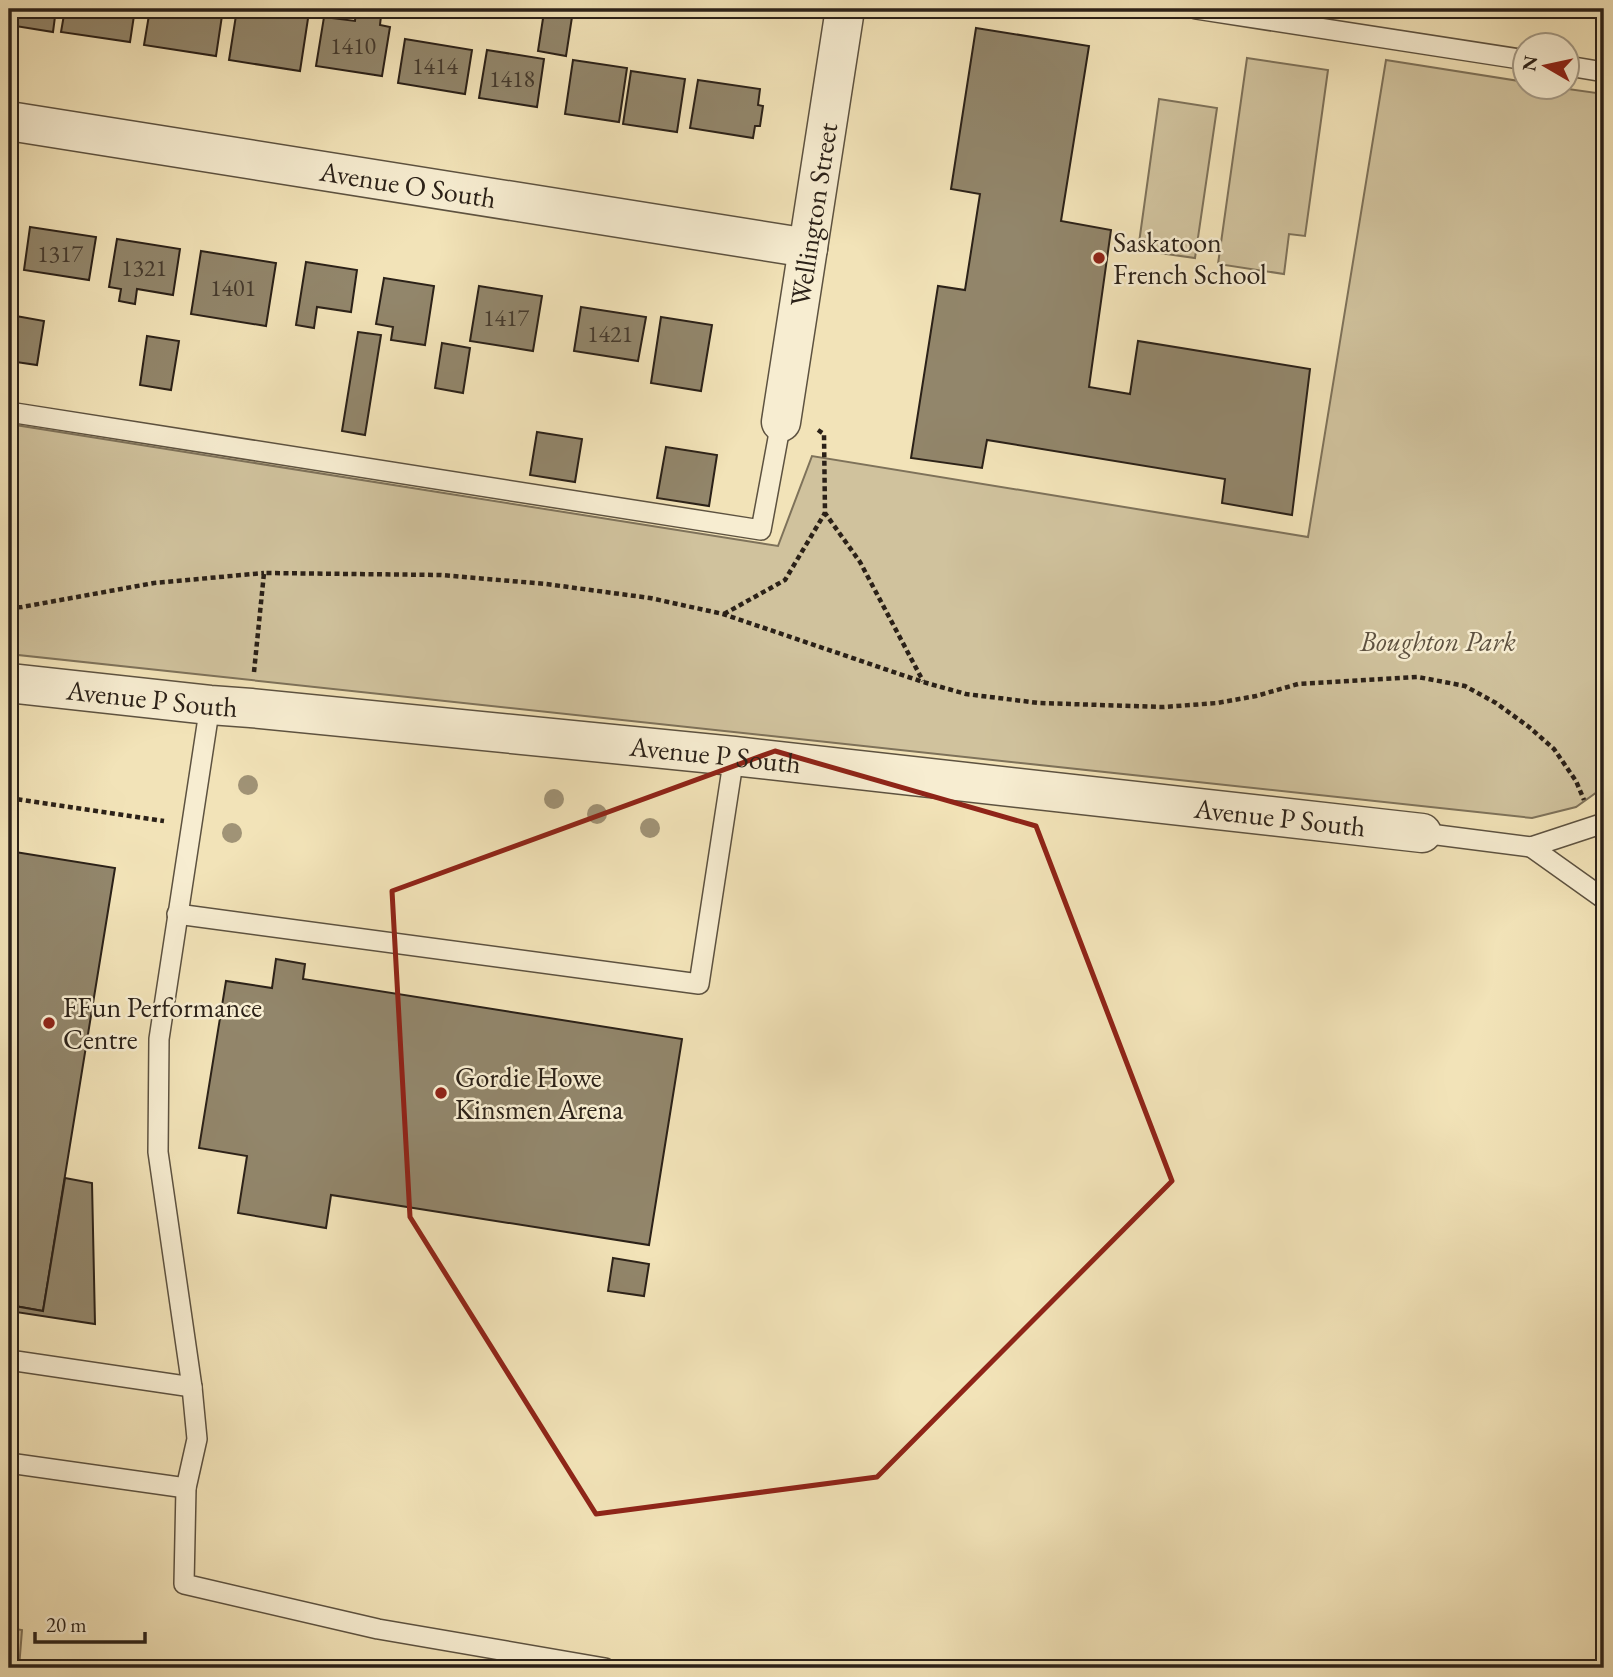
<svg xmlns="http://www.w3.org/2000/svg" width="1613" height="1677" viewBox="0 0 1613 1677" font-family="'EB Garamond',serif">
  <rect width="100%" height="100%" fill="#f2e3b8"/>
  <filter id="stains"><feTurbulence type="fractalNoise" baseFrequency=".00286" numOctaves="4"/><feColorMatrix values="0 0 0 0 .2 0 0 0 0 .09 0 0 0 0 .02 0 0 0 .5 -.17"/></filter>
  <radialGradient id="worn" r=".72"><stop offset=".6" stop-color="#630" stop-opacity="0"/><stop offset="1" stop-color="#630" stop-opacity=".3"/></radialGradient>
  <g fill="#d0c29d" stroke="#7e725a" stroke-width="2">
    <path d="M 1247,58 L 1328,70 L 1305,236 L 1289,234 L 1284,274 L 1218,264 Z"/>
    <path d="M 1386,60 L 1525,82 L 1526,88 L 1561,88 L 1604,94 L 1604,787 L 1576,807 L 1532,818 L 9,654 L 9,424 L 778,546 L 812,456 L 1308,537 Z"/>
    <path d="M 1159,99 L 1217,108 L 1195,258 L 1138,250 Z"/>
    <path d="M 9,1628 L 22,1630 L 19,1668 L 9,1668 Z"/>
  </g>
  <g fill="#92866b" stroke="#2b2118" stroke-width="2">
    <path d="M 9,9 L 56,9 L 53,32 L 9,25 Z"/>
    <path d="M 65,9 L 135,9 L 130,42 L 61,32 Z"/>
    <path d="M 150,9 L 223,9 L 216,56 L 144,45 Z"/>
    <path d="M 237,9 L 289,9 L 309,12 L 300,71 L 229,60 Z"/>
    <path d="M 456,9 L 487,9 L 485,18 L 455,14 Z"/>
    <path d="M 356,12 L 381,16 L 380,25 L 390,27 L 382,76 L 316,66 L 324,17 L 355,21 Z"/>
    <path d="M 544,12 L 572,17 L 566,56 L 538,51 Z"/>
    <path d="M 976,28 L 1089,46 L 1061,221 L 1111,230 L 1089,387 L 1130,394 L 1138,341 L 1310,369 L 1292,515 L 1222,503 L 1225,479 L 987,440 L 982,468 L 911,458 L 938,286 L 965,290 L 980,194 L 951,189 Z"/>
    <path d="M 405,39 L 472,50 L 465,94 L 398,83 Z"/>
    <path d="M 487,50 L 544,59 L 537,107 L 479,98 Z"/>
    <path d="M 573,60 L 627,68 L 619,122 L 565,114 Z"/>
    <path d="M 631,71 L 685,79 L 677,132 L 623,124 Z"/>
    <path d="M 698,80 L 760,89 L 758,105 L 763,106 L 760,126 L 755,126 L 753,138 L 690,128 Z"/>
    <path d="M 30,227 L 96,237 L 89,280 L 24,270 Z"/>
    <path d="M 117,239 L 180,249 L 173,295 L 137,289 L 135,304 L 119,301 L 121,289 L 109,287 Z"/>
    <path d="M 201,251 L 276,263 L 266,326 L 191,314 Z"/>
    <path d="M 306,262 L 357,270 L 351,312 L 317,307 L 314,328 L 296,325 Z"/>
    <path d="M 384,278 L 434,286 L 425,345 L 391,340 L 393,327 L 376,324 Z"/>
    <path d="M 479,286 L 542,296 L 533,351 L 470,341 Z"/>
    <path d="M 581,307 L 646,317 L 638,361 L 574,351 Z"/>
    <path d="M 16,316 L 44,321 L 37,365 L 9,361 Z"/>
    <path d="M 661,317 L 712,325 L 701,391 L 651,383 Z"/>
    <path d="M 358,332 L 381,335 L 365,435 L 342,431 Z"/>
    <path d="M 147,336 L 179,341 L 171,390 L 140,385 Z"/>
    <path d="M 442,343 L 470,348 L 463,393 L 435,388 Z"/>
    <path d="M 537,432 L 582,439 L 575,482 L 530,475 Z"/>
    <path d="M 666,447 L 717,455 L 709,506 L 657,498 Z"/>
    <path d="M 9,851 L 115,868 L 43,1311 L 9,1305 Z"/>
    <path d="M 276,959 L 305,964 L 303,979 L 682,1039 L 649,1245 L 331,1195 L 326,1228 L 238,1213 L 247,1156 L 199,1148 L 226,981 L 272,988 Z"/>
    <path d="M 65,1178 L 92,1183 L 95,1324 L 9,1311 L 9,1305 L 43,1311 Z"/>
    <path d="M 613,1258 L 649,1264 L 644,1296 L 608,1291 Z"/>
  </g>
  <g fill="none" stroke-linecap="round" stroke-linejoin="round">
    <g stroke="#5d5240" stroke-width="22">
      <g id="service">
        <path d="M 1196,9 L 1526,60"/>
        <path d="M 1568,66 L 1604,72"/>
        <path d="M 9,412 L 761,530 L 781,422"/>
        <path d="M 210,705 L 159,1039 L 158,1152 L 192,1387 L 197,1439 L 186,1488 L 184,1584 L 378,1629 L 605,1668"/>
        <path d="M 1422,833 L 1531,847 L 1604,823"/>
        <path d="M 1531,847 L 1604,899"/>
        <path d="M 177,914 L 699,984 L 734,756"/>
        <path d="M 9,1360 L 192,1387"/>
        <path d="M 9,1463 L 186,1488"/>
      </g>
    </g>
    <g stroke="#5d5240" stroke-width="41">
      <g id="minor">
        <path id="s1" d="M 9,121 L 808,248"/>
        <path id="s2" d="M 781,422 L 845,9"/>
        <path id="s3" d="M 9,683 L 210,705 L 251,708 L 734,756 L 1422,833"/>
      </g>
    </g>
    <g stroke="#2b2118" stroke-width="4.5" stroke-dasharray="5 3.5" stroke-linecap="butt">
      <path d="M 818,430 L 824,434 L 825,513 L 860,562 L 923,681"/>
      <path d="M 9,608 L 22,607 L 154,583 L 264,573"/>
      <path d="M 724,614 L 785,580 L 825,513"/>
      <path d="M 254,672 L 264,573 L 441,575 L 546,584 L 650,598 L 723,614 L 923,682 L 966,694 L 1039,703 L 1163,707 L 1217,703 L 1256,696 L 1298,684 L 1418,677 L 1465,686 L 1496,703 L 1529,727 L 1554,749 L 1576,781 L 1584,800"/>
      <path d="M 9,798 L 164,821"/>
    </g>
    <use href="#service" stroke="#f7edd1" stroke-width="19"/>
    <use href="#minor" stroke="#f7edd1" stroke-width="38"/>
  </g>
  <g fill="#a09376">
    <circle cx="248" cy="785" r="10"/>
    <circle cx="554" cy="799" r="10"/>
    <circle cx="597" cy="814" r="10"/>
    <circle cx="650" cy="828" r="10"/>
    <circle cx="232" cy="833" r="10"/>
  </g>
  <path fill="none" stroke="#8f2418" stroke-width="5" stroke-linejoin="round" d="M 775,751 L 1036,826 L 1172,1181 L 877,1477 L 596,1514 L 410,1217 L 392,891 Z"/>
  <g fill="#8f2418" stroke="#f7edd1" stroke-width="2.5">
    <circle cx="1099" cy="258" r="7"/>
    <circle cx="49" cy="1023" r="7"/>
    <circle cx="441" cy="1093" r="7"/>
  </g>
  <g text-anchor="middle" stroke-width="5" stroke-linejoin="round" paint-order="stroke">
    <g font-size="24" fill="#453a2d">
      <text x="353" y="54">1410</text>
      <text x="435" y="74">1414</text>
      <text x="512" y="87">1418</text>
      <text x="60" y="262">1317</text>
      <text x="144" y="276">1321</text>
      <text x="233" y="296">1401</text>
      <text x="506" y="326">1417</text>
      <text x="610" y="342">1421</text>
    </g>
    <g font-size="28" fill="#2b2118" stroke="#f7edd1">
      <text dy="10" stroke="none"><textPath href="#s1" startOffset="404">Avenue O South</textPath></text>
      <text dy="10" stroke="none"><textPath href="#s2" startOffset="210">Wellington Street</textPath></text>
      <text dy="10" stroke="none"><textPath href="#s3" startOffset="144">Avenue P South</textPath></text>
      <text dy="10" stroke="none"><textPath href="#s3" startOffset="710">Avenue P South</textPath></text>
      <text dy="10" stroke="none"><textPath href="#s3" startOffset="1278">Avenue P South</textPath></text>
    </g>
    <g font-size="28" fill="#2b2118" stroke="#f7edd1" text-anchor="start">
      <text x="1113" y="252">Saskatoon<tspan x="1113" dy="32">French School</tspan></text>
      <text x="63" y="1017">FFun Performance<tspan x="63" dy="32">Centre</tspan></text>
      <text x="455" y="1087">Gordie Howe<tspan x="455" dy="32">Kinsmen Arena</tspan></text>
    </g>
    <g font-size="28" font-style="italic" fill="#5d5140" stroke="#f7edd1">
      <text x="1438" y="651">Boughton Park</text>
    </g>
  </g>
  <rect width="1613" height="1677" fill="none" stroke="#f2e3b8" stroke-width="35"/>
  <rect x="10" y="10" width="1592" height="1656" fill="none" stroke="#2b2118" stroke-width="3.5"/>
  <rect x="18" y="18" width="1578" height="1642" fill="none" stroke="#2b2118" stroke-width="2"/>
  <g transform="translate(1546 66) rotate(279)"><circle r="33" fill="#f7edd1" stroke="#a59b87" stroke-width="2"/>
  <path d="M0-5L12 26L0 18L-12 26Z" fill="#8f2418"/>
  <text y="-10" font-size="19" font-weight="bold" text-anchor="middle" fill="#2b2118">N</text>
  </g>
  <path d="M35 1632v10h110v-10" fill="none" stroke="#2b2118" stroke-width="3.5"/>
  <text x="46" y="1632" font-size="21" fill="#2b2118" stroke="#f7edd1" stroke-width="5" paint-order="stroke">20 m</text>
  <rect width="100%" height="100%" filter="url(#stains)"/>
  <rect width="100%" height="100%" fill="url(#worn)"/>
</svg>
